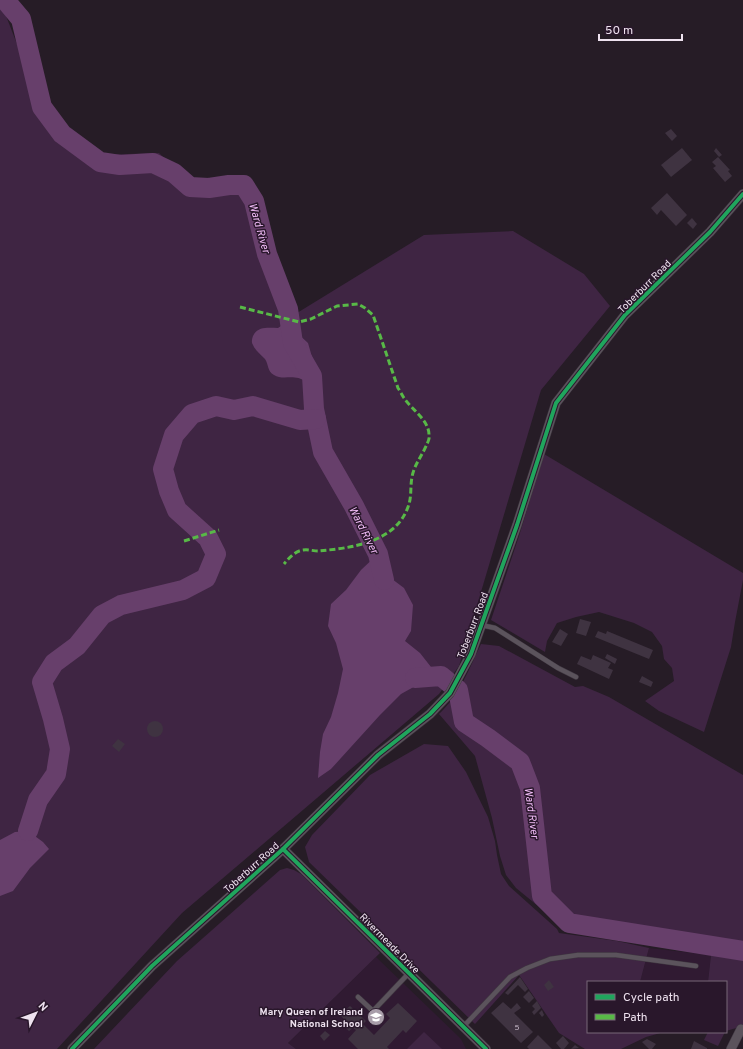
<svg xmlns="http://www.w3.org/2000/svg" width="743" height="1049" viewBox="0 0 743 1049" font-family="Overpass,sans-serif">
  <rect width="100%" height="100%" fill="#261c26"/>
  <g fill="#301a32">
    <path d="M 649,948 L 711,955 L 708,982 L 640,982 Z"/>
    <path d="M 376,957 L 461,1039 L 466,1049 L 296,1049 L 288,1043 Z"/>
  </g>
  <g fill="#3f2543">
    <path d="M 0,5 L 3,8 L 46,119 L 96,155 L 159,153 L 195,189 L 239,189 L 297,313 L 424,235 L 513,231 L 584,274 L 610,306 L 541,390 L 459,666 L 439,694 L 182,913 L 57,1049 L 0,1049 Z"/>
    <path d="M 544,454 L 743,573 L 743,580 L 735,622 L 731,647 L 704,732 L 659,711 L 645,701 L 674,681 L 672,668 L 664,659 L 662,646 L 652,632 L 634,623 L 599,612 L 576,617 L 557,623 L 547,641 L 545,652 L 491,620 L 519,536 Z"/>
    <path d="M 481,644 L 499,646 L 575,687 L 583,686 L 609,697 L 743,775 L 743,948 L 574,921 L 567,918 L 560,924 L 516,888 L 506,875 L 500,856 L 492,818 L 475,756 L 439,714 C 459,696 469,669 481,644 Z"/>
    <path d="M 424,744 L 448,746 L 466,772 L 488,817 L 495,841 L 497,855 L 501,874 L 509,886 L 557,929 L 559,933 L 617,941 L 649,948 L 640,982 L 588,982 L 588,1032 L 664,1032 L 646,1037 L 621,1049 L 585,1049 L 559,1033 L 519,975 L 475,1024 L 309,862 L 305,847 L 312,835 L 370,775 Z"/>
    <path d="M 287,868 L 294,870 L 301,874 L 380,953 L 288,1043 L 296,1049 L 94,1049 L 177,961 L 280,870 Z"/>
    <path d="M 711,955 L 743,960 L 743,1026 L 726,1031 L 726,982 L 708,982 Z"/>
    <path d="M 424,1032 L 442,1049 L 407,1049 Z"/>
    <path d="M 708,1032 L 725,1032 L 718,1046 L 704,1040 Z"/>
  </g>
  <g fill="#673f6b">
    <path d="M 284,321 L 294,323 L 296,332 L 308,343 L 312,357 L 319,371 L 317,376 L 319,391 L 306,392 L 306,382 C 295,373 283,381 274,375 C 267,371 269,365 265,359 C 261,355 255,350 253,345 C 251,342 252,339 253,336 C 258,326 268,328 278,328 L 284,324 Z"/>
    <path d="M 378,554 L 388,576 L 404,588 L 413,605 L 411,631 L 405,641 L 420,653 L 431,667 L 441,676 L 419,684 L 401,694 L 380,715 L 331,769 L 318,778 L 320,752 L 323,734 L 331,717 L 338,693 L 343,669 L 336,643 L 328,626 L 331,604 L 346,590 L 361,570 Z"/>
    <path d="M 28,831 L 43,842 L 49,849 L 30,868 L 13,891 L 0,896 L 0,840 L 15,832 Z"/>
  </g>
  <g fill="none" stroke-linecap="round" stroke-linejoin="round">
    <g stroke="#673f6b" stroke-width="20">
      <path d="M 5,0 L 21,19 L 42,107 L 62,134 L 100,162 L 120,165 L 153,163 L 174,173 L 190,187 L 209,188 L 229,185 L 244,185 L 254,201 L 267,254 L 288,309 L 293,343 L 312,376 L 314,409 L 323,452 L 354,506 L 378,554 L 384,580"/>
      <path d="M 415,678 L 441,676 L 458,690 L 464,722 L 488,738 L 520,762 L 530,788 L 542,896 L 569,923 L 743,951"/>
      <path d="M 28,831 L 38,800 L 56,774 L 60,749 L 53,719 L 42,682 L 54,663 L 77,646 L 102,615 L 121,605 L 183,590 L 206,578 L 216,554 L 208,538 L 177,510 L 169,491 L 163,469 L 174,435 L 192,414 L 216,406 L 234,410 L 253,406 L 300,420 L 316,419"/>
    </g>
  </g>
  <g fill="#3f3341">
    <path d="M 671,129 L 677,136 L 672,141 L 665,133 Z"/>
    <path d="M 682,148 L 692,160 L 671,177 L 661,165 Z"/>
    <path d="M 716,148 L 722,155 L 719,157 L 714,151 Z"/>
    <path d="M 718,157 L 730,170 L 728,171 L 732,176 L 725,182 L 713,168 L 716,166 L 712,162 Z"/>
    <path d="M 667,193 L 687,215 L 676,226 L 661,210 L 657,215 L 651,208 Z"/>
    <path d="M 692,218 L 697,224 L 693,229 L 687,223 Z"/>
    <path d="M 580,619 L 591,622 L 586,636 L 576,633 Z"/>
    <path d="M 560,629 L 568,634 L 561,646 L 552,642 Z"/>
    <path d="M 598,631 L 606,634 L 607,631 L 653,650 L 649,659 L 595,637 Z"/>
    <path d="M 607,654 L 617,659 L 615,664 L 605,658 Z"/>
    <path d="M 593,655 L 611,663 L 608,668 L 613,670 L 609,679 L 577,664 L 581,656 L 591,660 Z"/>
    <path d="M 642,676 L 653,682 L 651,687 L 639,682 Z"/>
    <circle cx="155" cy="729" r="8"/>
    <path d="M 118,739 L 125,744 L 119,752 L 112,746 Z"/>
    <path d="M 520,977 L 528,989 L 525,992 L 518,985 L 508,995 L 505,993 Z"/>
    <path d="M 549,980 L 554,987 L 548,991 L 544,985 Z"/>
    <path d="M 529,991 L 534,998 L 529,1003 L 523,997 Z"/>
    <path d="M 537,1001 L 541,1008 L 534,1015 L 532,1012 L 535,1009 L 532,1006 Z"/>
    <path d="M 503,1002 L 511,1009 L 517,1003 L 521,1008 L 514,1013 L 533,1032 L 521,1043 L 491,1013 Z"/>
    <path d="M 398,1003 L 417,1021 L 406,1033 L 403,1030 L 387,1047 L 389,1049 L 358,1049 L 348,1039 L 356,1030 L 353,1028 L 349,1031 L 340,1022 L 344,1019 L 340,1015 L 350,1006 L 366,1021 L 363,1024 L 374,1035 L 390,1018 L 386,1014 Z"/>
    <path d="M 542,1010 L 544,1015 L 542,1017 L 539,1013 Z"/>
    <path d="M 325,1031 L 330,1035 L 324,1041 L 320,1036 Z"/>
    <path d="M 538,1035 L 552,1049 L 529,1049 L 527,1047 Z"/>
    <path d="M 563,1036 L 569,1043 L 564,1049 L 561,1049 L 556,1043 Z"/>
    <path d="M 647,1039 L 656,1044 L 652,1049 L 649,1049 L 642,1042 Z"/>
    <path d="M 694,1041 L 707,1048 L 707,1049 L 691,1049 Z"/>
    <path d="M 575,1045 L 579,1048 L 571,1049 Z"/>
  </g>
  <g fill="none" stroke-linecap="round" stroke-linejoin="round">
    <g stroke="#3f3740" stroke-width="5.5">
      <g id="service">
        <path d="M 481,625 L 495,628 L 558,668 L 576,677"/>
        <path d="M 358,997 L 373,1011 L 409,973"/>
        <path d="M 463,1027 L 510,977 L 527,968 L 550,959 L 578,955 L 616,955 L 696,966"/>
      </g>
    </g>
    <g stroke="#3f3740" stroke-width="10">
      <g id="minor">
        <path d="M 283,849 L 486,1049"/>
        <path d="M 72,1049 L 152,966 L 283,849 L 378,755 L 430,714 L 450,693 L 471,654 L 517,525 L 556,403 L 625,315 L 710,232 L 743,194"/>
        <path d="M 731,1049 L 741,1029"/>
      </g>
    </g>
    <use href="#service" stroke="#5b535c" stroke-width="4.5"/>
    <use href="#minor" stroke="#5b535c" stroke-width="9"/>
    <g stroke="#58b947" stroke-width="3" stroke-dasharray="6 3" stroke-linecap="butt">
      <path d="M 240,307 L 299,322 L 311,319 L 337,306 L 358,304 L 365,308 L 373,315 L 398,388 C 400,391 402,395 404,398 C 412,410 429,420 429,435 C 430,438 428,442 427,444 C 422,456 414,465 412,477 C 410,487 412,497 408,507 C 395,543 351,548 318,551 C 313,551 308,549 303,550 C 295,551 289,558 284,564"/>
      <path d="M 184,541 L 219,530"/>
    </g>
    <g stroke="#29172b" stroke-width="6">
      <g id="cycleway">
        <path d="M 283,849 L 486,1049"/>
        <path d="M 72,1049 L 152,966 L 283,849 L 378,755 L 430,714 L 450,693 L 471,654 L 517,525 L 556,403 L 625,315 L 710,232 L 743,194"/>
      </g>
    </g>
    <use href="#cycleway" stroke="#20a55d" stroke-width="4"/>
  </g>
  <defs>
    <g id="school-disc" transform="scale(0.9)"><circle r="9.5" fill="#a89da9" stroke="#29172b"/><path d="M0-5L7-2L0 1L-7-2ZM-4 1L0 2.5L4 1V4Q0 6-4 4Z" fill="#fff"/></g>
  </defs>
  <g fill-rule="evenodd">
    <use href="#school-disc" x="376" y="1017"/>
  </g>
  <g text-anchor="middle" stroke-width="3" stroke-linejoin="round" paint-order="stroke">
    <g font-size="8" fill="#c2b6c4">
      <text x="517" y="1030">5</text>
    </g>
    <g font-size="10" fill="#eee2ef" stroke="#29172b">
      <text transform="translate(644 286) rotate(-45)" y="4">Toberburr Road</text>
      <text transform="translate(472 625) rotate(-69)" y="4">Toberburr Road</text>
      <text transform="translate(251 867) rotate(-42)" y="4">Toberburr Road</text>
      <text transform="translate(390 943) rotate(45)" y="4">Rivermeade Drive</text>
    </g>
    <g font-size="10" font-weight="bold" fill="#eee2ef" stroke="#29172b" text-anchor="end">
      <text x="363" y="1015">Mary Queen of Ireland<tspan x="363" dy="12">National School</tspan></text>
    </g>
    <g font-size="11" font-style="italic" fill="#f0bbf6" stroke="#29172b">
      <text transform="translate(260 228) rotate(74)" y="4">Ward River</text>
      <text transform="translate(364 530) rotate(63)" y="4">Ward River</text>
      <text transform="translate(532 813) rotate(82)" y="4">Ward River</text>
    </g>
  </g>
  <rect x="587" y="981" width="140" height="52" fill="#29172b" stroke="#786879"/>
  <rect x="595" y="994" width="20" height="6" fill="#20a55d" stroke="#786879"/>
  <text x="623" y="1001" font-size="12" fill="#eee2ef">Cycle path</text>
  <rect x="595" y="1014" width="20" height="6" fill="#58b947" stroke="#786879"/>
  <text x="623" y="1021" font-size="12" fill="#eee2ef">Path</text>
  <g transform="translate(36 1013) rotate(48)" stroke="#29172b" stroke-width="3" paint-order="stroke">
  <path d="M0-3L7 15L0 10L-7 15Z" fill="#eee2ef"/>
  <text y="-6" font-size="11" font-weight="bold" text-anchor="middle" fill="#eee2ef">N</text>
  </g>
  <path d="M599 34v6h83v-6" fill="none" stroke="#eee2ef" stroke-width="2"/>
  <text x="605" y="34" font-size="12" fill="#eee2ef" stroke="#29172b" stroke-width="3" paint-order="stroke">50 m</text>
</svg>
